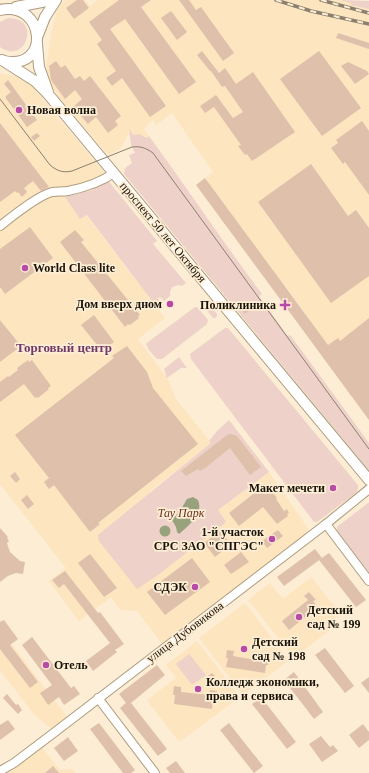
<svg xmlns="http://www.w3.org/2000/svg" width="369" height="773" viewBox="0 0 369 773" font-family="'Times New Roman',serif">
  <rect width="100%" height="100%" fill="#fdedd4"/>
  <g fill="#fce5bf">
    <path d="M 65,0 L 85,0 L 90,6 L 98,0 L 340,0 L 352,3 L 352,5 L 369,9 L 369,420 L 308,337 L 317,330 L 293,297 L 284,303 L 279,297 L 287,291 L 232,216 L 223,223 L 220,218 L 229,211 L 205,178 L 213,172 L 172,113 L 156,125 L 153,120 L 151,121 L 144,129 L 149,136 L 147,138 L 143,136 L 133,135 L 129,130 L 126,139 L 119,150 L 108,155 L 61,100 L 50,84 L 47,78 L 46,66 L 51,35 L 57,11 Z"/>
    <path d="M 0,73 L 16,76 L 29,83 L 104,172 L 101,177 L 76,186 L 64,188 L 65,197 L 80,219 L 86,215 L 165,318 L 138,339 L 167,378 L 176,399 L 211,443 L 149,492 L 226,523 L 218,510 L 269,472 L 307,527 L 308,533 L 162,644 L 137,611 L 120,610 L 111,597 L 79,621 L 49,581 L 66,568 L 0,484 Z"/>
    <path d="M 311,577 L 341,614 L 333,620 L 337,624 L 294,658 L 248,600 L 270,583 L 283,599 Z"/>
    <path d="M 245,603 L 289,660 L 243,695 L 199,638 Z"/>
    <path d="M 0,629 L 67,717 L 52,729 L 33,713 L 0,670 Z"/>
    <path d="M 197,641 L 240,697 L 179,742 L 147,700 L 176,678 L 166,665 Z"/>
    <path d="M 40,745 L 60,770 L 72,769 L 75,773 L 2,773 Z"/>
  </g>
  <g fill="#eed1c8">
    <path d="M 340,0 L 369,1 L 369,9 L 351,5 L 351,3 Z"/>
    <path d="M 8,18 C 42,17 26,66 0,47 L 0,22 Z"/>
    <path d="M 129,129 L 133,135 L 139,134 L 147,138 L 149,136 C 187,188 223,242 262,294 L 259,296 L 287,335 L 291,336 L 369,443 L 369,470 L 124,174 L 125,168 L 132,163 L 129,155 L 135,153 L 131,145 Z"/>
    <path d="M 107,181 L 110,183 L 157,241 L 153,244 L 186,283 L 182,286 L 178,285 L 172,287 L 170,292 L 170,296 L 164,301 L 160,297 L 153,302 L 87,215 L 80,219 L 65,197 L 93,190 L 92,188 Z"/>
    <path d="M 203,299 L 204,299 L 217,314 L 217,316 L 215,318 L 213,318 L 200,302 Z"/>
    <path d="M 195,307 L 197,307 L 208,320 L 207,324 L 162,359 L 157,359 L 149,350 L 146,344 L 148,342 Z"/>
    <path d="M 225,328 L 228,328 L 358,485 L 358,489 L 356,493 L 317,522 L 314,522 L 191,359 L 190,354 Z"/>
    <path d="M 179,357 L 187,368 L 181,368 L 167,378 L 164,369 Z"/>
    <path d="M 229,420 L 269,472 L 218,510 L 226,522 L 158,575 L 137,589 L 99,541 L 98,535 L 211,443 L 209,441 L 217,431 Z"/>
    <path d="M 368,503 L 369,503 L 369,576 L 337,533 L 337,527 Z"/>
    <path d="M 189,654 L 206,675 L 192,685 L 176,664 Z"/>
  </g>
  <g fill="#98a37e">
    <path d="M 193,497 L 198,500 C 204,514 188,526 179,534 L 177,532 L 176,527 L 172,520 L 180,511 L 187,499 Z"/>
    <circle cx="165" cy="531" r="5.5"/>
  </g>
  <g fill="#dfc1ab">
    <path d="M 77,0 L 83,0 L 89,8 L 74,19 L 66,8 Z"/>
    <path d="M 119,0 L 151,0 L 141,7 L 196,82 L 179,94 L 125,19 L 110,29 L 166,106 L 150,117 L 122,78 L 112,86 L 106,78 L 116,71 L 97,44 L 102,40 L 89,22 Z"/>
    <path d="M 179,0 L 189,0 L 196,10 L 201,7 L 234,53 L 223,61 Z"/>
    <path d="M 171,11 L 187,32 L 177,40 L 161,18 Z"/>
    <path d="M 338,33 L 369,43 L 369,49 L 336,38 Z"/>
    <path d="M 202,51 L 219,73 L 225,68 L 236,84 L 253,72 L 295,132 L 252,161 L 247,154 L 245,155 L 238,146 L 241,145 L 214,107 L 205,113 L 200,106 L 216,95 L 233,118 L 243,112 L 225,86 L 222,87 L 211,71 L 210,71 L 197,55 Z"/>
    <path d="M 319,51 L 361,108 L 322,136 L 280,79 Z"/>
    <path d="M 56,61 L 61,68 L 65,65 L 75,79 L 80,76 L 84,81 L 90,76 L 121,116 L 115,121 L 118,125 L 108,133 L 96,117 L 88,124 L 73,107 L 82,99 L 75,90 L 65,99 L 51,80 L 49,66 Z"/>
    <path d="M 348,62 L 367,71 L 369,74 L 355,84 L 341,66 Z"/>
    <path d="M 8,80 L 37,120 L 27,127 L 5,97 L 11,92 L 4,84 Z"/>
    <path d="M 362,121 L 369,131 L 369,195 L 345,162 L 343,164 L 331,148 L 338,143 L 336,140 Z"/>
    <path d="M 0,123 L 26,157 L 49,187 L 41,191 L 33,181 L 24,188 L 27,192 L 22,197 L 18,192 L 17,193 L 15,191 L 0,202 Z"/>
    <path d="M 37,133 L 40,136 L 34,141 L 31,137 Z"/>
    <path d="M 311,164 L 348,216 L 356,210 L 369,228 L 369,276 L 331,303 L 258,202 Z"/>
    <path d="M 205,178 L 328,345 L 338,338 L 340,341 L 369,318 L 369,420 L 196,185 Z"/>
    <path d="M 30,227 L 53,258 L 5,294 L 0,287 L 0,249 Z"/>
    <path d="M 75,230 L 84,240 L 81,242 L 140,315 L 138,316 L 139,318 L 130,325 L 128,324 L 125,327 L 60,242 Z"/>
    <path d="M 158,299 L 161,303 L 157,307 L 154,302 Z"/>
    <path d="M 246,303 L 251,309 L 245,314 L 240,308 Z"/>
    <path d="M 94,315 L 114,342 L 102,351 L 81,325 Z"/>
    <path d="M 0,320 L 21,346 L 0,362 Z"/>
    <path d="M 127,346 L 147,372 L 153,388 L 198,444 L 98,523 L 100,524 L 90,532 L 54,485 L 49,489 L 44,482 L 49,478 L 15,435 L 114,358 L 112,356 Z"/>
    <path d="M 28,360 L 29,362 L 32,360 L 51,386 L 48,388 L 49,389 L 38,398 L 37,397 L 35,398 L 24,384 L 0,402 L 0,382 L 8,376 L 9,377 L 18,370 L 17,368 Z"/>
    <path d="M 231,434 L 237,436 L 261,467 L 250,475 L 230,448 L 204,469 L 204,468 L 200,471 L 198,469 L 186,476 L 181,471 L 227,435 Z"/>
    <path d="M 15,472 L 20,479 L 16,483 L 10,476 Z"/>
    <path d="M 266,484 L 277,498 L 276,499 L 284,511 L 287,509 L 289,513 L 287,514 L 288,516 L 277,524 L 263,507 L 239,526 L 229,513 Z"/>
    <path d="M 27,495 L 34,504 L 28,509 L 21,500 Z"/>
    <path d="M 0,528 L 8,537 L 7,538 L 9,541 L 7,543 L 10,552 L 20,561 L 25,562 L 23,574 L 16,573 L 8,576 L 0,582 Z"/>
    <path d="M 278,530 L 283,536 L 267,548 L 262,541 Z"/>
    <path d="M 220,531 L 231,544 L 215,557 L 204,543 Z"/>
    <path d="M 315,549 L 322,558 L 284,586 L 277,577 Z"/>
    <path d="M 241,552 L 249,562 L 231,574 L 224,565 Z"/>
    <path d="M 329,553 L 366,600 L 356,607 L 319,560 Z"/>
    <path d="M 90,554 L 117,588 L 104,597 L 78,563 Z"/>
    <path d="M 192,558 L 210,582 L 165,615 L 147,592 Z"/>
    <path d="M 65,571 L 98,613 L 100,612 L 124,644 L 115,650 L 117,652 L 93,671 L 86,661 L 110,643 L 64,584 L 59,588 L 52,580 Z"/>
    <path d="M 309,592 L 316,600 L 313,601 L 318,607 L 289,630 L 282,621 L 308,600 L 304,596 Z"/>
    <path d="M 4,620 L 18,639 L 10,645 L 38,682 L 30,688 L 0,649 L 0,622 Z"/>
    <path d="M 32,637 L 71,688 L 74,686 L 80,694 L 64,705 L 59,697 L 48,705 L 40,693 L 52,685 L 22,645 Z"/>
    <path d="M 325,648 L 354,686 L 345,693 L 315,655 Z"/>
    <path d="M 227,650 L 234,651 L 233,656 L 262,661 L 263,656 L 270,657 L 268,665 L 266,665 L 265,673 L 226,667 L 228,658 L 226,658 Z"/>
    <path d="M 157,665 L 165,675 L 131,703 L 167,749 L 158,756 L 120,708 L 126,703 L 119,694 Z"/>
    <path d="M 294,672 L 323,712 L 314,719 L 284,680 Z"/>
    <path d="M 212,673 L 216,677 L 211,680 L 208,676 Z"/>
    <path d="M 369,677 L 369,693 L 361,683 Z"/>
    <path d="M 174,686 L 181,687 L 181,692 L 209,695 L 210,690 L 217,691 L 216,700 L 213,699 L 212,709 L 174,704 L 175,695 L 173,695 Z"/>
    <path d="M 7,694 L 16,705 L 18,704 L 22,710 L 18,714 L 3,698 Z"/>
    <path d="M 261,697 L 296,742 L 287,749 L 252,704 Z"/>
    <path d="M 8,720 L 15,729 L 0,740 L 0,725 Z"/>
    <path d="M 99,723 L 135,770 L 131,773 L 123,773 L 90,729 Z"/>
    <path d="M 229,723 L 263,766 L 254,773 L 220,730 Z"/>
    <path d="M 363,724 L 369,732 L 369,740 L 359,748 L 349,735 Z"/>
    <path d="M 321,736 L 330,747 L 333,745 L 338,751 L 322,762 L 309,744 Z"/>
    <path d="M 68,737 L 78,751 L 64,761 L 54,748 Z"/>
    <path d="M 176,761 L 185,773 L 170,773 L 166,768 Z"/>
    <path d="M 53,766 L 59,773 L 45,773 Z"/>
  </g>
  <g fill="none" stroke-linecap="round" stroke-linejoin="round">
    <g stroke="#ad9b7e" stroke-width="10">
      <g id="minor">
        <path d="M 0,226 C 13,216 37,196 52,192 C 57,191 63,192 68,191 C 83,188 101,182 114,173"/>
        <path d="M 326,524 L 369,581"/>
        <path d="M 98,698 L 155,773"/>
        <path d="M 0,771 L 14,763 L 55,732 L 326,524 L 369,489"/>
      </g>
    </g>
    <g stroke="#ad9b7e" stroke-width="12">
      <g id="major">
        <path d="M 16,7 L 52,0"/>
        <path d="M 0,10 C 45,0 52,71 4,61"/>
        <path d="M 38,35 L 45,17 L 56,0"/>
        <path d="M 37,44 L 39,67 L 48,92"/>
        <path d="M 2,60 L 35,81 L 48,94 L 369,480"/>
      </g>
    </g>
    <use href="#minor" stroke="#fff" stroke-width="8"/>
    <use href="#major" stroke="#fff" stroke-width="10"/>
    <path stroke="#8b806e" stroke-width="1" d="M 0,99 L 50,165 C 57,171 63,173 72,171 L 132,147 C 141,146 146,148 153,153 L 369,449"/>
    <g stroke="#8b806e" stroke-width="3.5">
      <g id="rail">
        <path d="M 276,0 L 311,11 L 369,24"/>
        <path d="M 321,0 L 369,13"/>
      </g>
    </g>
    <use href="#rail" stroke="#fdedd4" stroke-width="2" stroke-dasharray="6" stroke-linecap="butt"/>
  </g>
  <g fill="#b84aa8" stroke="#fdedd4" stroke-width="1.5">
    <circle cx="19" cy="110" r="4"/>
    <circle cx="25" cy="268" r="4"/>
    <circle cx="170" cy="304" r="4"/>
    <path d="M283 299h4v4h4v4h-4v4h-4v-4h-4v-4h4z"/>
    <circle cx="333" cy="488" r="4"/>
    <circle cx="272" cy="539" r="4"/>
    <circle cx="195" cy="587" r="4"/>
    <circle cx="299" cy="617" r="4"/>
    <circle cx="244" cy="649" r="4"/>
    <circle cx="46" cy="665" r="4"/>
    <circle cx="198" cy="689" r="4"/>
  </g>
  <g text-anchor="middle" stroke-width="3.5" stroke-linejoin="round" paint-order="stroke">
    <g font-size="12" font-weight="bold" fill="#181207" stroke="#fdedd4" text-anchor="start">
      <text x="27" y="114">Новая волна</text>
      <text x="33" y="272">World Class lite</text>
      <text x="162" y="308" text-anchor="end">Дом вверх дном</text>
      <text x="276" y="309" text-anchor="end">Поликлиника</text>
      <text x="325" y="492" text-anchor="end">Макет мечети</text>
      <text x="264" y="536" text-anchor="end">1-й участок<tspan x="264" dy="14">СРС ЗАО "СПГЭС"</tspan></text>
      <text x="187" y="591" text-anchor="end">СДЭК</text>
      <text x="307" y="614">Детский<tspan x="307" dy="14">сад № 199</tspan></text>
      <text x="252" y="646">Детский<tspan x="252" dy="14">сад № 198</tspan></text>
      <text x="54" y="669">Отель</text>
      <text x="206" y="686">Колледж экономики,<tspan x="206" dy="14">права и сервиса</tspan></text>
    </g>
    <g font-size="12" fill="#181207" stroke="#fdedd4">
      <text transform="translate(163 232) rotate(50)" y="4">проспект 50 лет Октября</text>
      <text transform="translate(185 632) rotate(-37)" y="4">улица Дубовикова</text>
    </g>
    <g font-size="12" font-style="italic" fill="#693222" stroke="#fdedd4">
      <text x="181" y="517">Тау Парк</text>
    </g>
    <g font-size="13" font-weight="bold" fill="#703967" stroke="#fdedd4">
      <text x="64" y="352">Торговый центр</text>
    </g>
  </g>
</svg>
